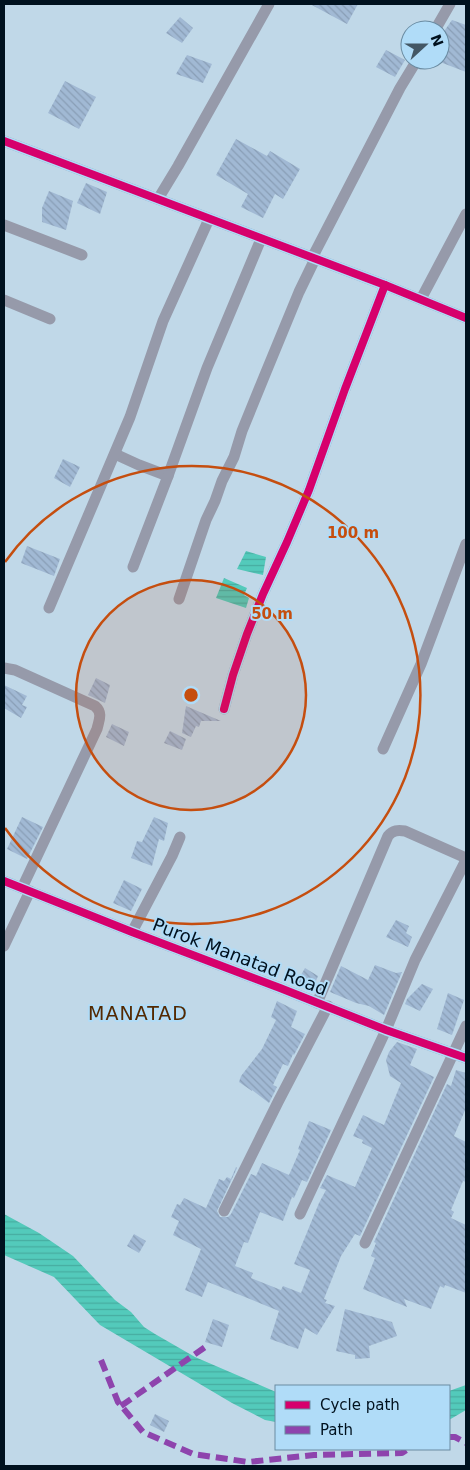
<svg xmlns="http://www.w3.org/2000/svg" width="470" height="1470" viewBox="0 0 470 1470" font-family="'DejaVu Sans',sans-serif">
  <defs>
    <pattern id="water-rules" width="6" height="5" patternUnits="userSpaceOnUse" patternTransform="scale(1.25)"><rect width="6" height="5" fill="#53cabb"/><path d="M0 2.5h6" fill="none" stroke="#47aca0"/></pattern>
    <pattern id="building-back-hatch" width="6" height="6" patternUnits="userSpaceOnUse" patternTransform="scale(1.25)"><rect width="6" height="6" fill="#a1b9d4"/><path d="M-1 5l2 2M0 0l6 6M5-1l2 2" fill="none" stroke="#899eb6"/></pattern>
  </defs>
  <rect width="100%" height="100%" fill="#c0d8e8"/>
  <g fill="url(#water-rules)">
    <path d="M 246,551 L 266,557 L 263,575 L 237,569 Z"/>
    <path d="M 224,578 L 247,588 L 244,595 L 249,598 L 246,608 L 216,598 Z"/>
    <path d="M 4,1214 L 39,1233 L 73,1256 L 115,1300 L 131,1312 L 144,1327 L 155,1334 L 195,1357 L 276,1392 L 276,1422 L 265,1420 L 232,1403 L 100,1325 L 54,1277 L 4,1255 Z"/>
    <path d="M 466,1385 L 466,1410 L 449,1420 L 449,1391 Z"/>
  </g>
  <g fill="url(#building-back-hatch)">
    <path d="M 310,4 L 358,4 L 347,24 Z"/>
    <path d="M 180,17 L 193,28 L 182,43 L 166,33 Z"/>
    <path d="M 452,20 L 466,25 L 466,72 L 440,62 L 440,37 Z"/>
    <path d="M 386,50 L 405,60 L 395,77 L 376,67 Z"/>
    <path d="M 187,55 L 212,64 L 203,83 L 176,74 Z"/>
    <path d="M 65,81 L 96,97 L 79,129 L 48,113 Z"/>
    <path d="M 236,139 L 267,156 L 270,151 L 300,169 L 283,199 L 275,194 L 263,218 L 241,207 L 248,194 L 216,175 Z"/>
    <path d="M 86,183 L 107,192 L 100,214 L 77,203 Z"/>
    <path d="M 49,191 L 73,201 L 66,230 L 42,222 L 42,208 Z"/>
    <path d="M 63,459 L 80,467 L 70,487 L 54,478 Z"/>
    <path d="M 27,546 L 60,559 L 54,576 L 21,563 Z"/>
    <path d="M 96,678 L 110,685 L 105,703 L 88,695 Z"/>
    <path d="M 4,685 L 27,696 L 22,705 L 27,707 L 21,718 L 4,708 Z"/>
    <path d="M 186,706 L 221,721 L 201,721 L 199,727 L 196,726 L 191,737 L 182,733 Z"/>
    <path d="M 112,724 L 129,732 L 124,746 L 106,737 Z"/>
    <path d="M 170,731 L 186,739 L 182,750 L 164,743 Z"/>
    <path d="M 22,817 L 43,827 L 27,859 L 7,849 Z"/>
    <path d="M 154,817 L 168,823 L 164,841 L 159,839 L 152,866 L 131,858 L 137,841 L 142,842 Z"/>
    <path d="M 124,880 L 142,889 L 131,911 L 113,903 Z"/>
    <path d="M 396,920 L 409,926 L 406,933 L 412,937 L 408,947 L 386,937 Z"/>
    <path d="M 375,965 L 396,973 L 402,972 L 384,1015 L 369,1006 L 356,1003 L 330,992 L 341,966 L 368,980 Z"/>
    <path d="M 305,968 L 318,976 L 312,991 L 297,982 Z"/>
    <path d="M 422,984 L 433,989 L 420,1011 L 405,1004 L 407,999 Z"/>
    <path d="M 448,993 L 464,1000 L 452,1035 L 437,1029 Z"/>
    <path d="M 277,1001 L 297,1011 L 291,1027 L 305,1034 L 294,1055 L 293,1054 L 288,1066 L 283,1064 L 273,1085 L 277,1087 L 269,1103 L 252,1090 L 252,1091 L 239,1082 L 241,1076 L 262,1049 L 276,1020 L 271,1017 Z"/>
    <path d="M 397,1042 L 417,1049 L 410,1065 L 434,1077 L 360,1236 L 355,1234 L 341,1256 L 324,1299 L 327,1300 L 325,1303 L 335,1306 L 317,1335 L 305,1328 L 298,1349 L 270,1339 L 279,1311 L 208,1282 L 202,1297 L 185,1290 L 201,1249 L 173,1235 L 179,1221 L 171,1217 L 177,1204 L 180,1205 L 184,1198 L 206,1208 L 219,1179 L 224,1181 L 227,1177 L 231,1179 L 236,1167 L 237,1168 L 217,1211 L 220,1217 L 228,1217 L 231,1214 L 251,1174 L 256,1176 L 262,1163 L 289,1175 L 300,1150 L 298,1149 L 309,1121 L 331,1130 L 307,1182 L 302,1180 L 294,1198 L 292,1197 L 283,1221 L 260,1212 L 248,1243 L 244,1242 L 235,1266 L 253,1273 L 251,1278 L 281,1290 L 283,1286 L 301,1293 L 310,1270 L 294,1264 L 319,1203 L 326,1190 L 320,1188 L 327,1175 L 355,1187 L 372,1148 L 362,1143 L 363,1140 L 353,1136 L 363,1115 L 384,1125 L 401,1083 L 390,1076 L 386,1060 L 389,1052 Z"/>
    <path d="M 456,1070 L 466,1073 L 466,1108 L 454,1136 L 466,1142 L 466,1182 L 463,1181 L 451,1210 L 454,1212 L 451,1218 L 466,1225 L 466,1293 L 445,1285 L 444,1288 L 440,1286 L 431,1309 L 404,1299 L 407,1307 L 363,1289 L 375,1258 L 371,1256 L 376,1243 L 374,1242 L 447,1084 L 451,1086 Z"/>
    <path d="M 134,1234 L 146,1241 L 139,1253 L 127,1246 Z"/>
    <path d="M 345,1309 L 392,1322 L 397,1336 L 369,1346 L 370,1358 L 355,1359 L 355,1355 L 336,1351 Z"/>
    <path d="M 213,1319 L 229,1325 L 222,1347 L 205,1342 Z"/>
    <path d="M 155,1414 L 169,1421 L 164,1432 L 150,1425 Z"/>
  </g>
  <g fill="none" stroke-linecap="round" stroke-linejoin="round">
    <g stroke="#969aaa" stroke-width="11">
      <path d="M 435,30 L 450,4"/>
      <path d="M 4,141 L 385,285 L 466,318"/>
      <path d="M 158,199 L 178,166 L 269,4"/>
      <path d="M 4,225 L 82,255"/>
      <path d="M 312,258 L 400,88 L 417,60"/>
      <path d="M 421,299 L 466,214"/>
      <path d="M 4,300 L 50,319"/>
      <path d="M 115,454 L 139,465 L 168,476 L 207,368 L 261,239"/>
      <path d="M 133,567 L 168,476"/>
      <path d="M 179,599 L 206,520 L 215,501 L 222,481 L 234,457 L 242,431 L 264,377 L 299,292 L 315,259"/>
      <path d="M 49,608 L 130,417 L 163,321 L 209,219"/>
      <path d="M 4,668 L 15,670 L 95,706 C 103,713 99,720 97,729 L 22,888"/>
      <path d="M 224,709 L 233,675 L 247,634 L 263,594 L 287,542 L 309,490 L 345,389 L 385,285"/>
      <path d="M 383,749 L 421,664 L 466,544"/>
      <path d="M 4,881 L 132,932 L 280,988 L 386,1030 L 466,1058"/>
      <path d="M 132,932 L 172,856 L 180,837"/>
      <path d="M 4,946 L 30,891"/>
      <path d="M 317,1003 L 388,836 C 393,830 398,830 405,831 L 466,858"/>
      <path d="M 224,1211 L 278,1102 L 328,1006"/>
      <path d="M 300,1214 L 386,1030 L 415,960 L 466,860"/>
      <path d="M 365,1243 L 466,1026"/>
    </g>
    <g stroke="#8e44ad" stroke-width="6" stroke-dasharray="12 6" stroke-linecap="butt">
      <path d="M 101,1360 L 118,1402 L 143,1432 L 193,1454 L 248,1462 L 314,1455 L 402,1453 L 408,1449"/>
      <path d="M 121,1406 L 208,1345"/>
      <path d="M 449,1437 L 455,1437 L 466,1443"/>
    </g>
    <g stroke="#b0dcf8" stroke-width="11">
      <g id="cycleway">
        <path d="M 4,141 L 385,285 L 466,318"/>
        <path d="M 224,709 L 233,675 L 247,634 L 263,594 L 287,542 L 309,490 L 345,389 L 385,285"/>
        <path d="M 4,881 L 132,932 L 280,988 L 386,1030 L 466,1058"/>
      </g>
    </g>
    <use href="#cycleway" stroke="#d6006c" stroke-width="8"/>
  </g>
  <circle cx="191" cy="695" r="115" fill="#c54e0f" fill-opacity=".12"/>
  <g fill="none" stroke="#c54e0f" stroke-width="2.5">
    <circle cx="191" cy="695" r="115"/>
    <path d="M5 562A229 229 0 1 1 5 828"/>
  </g>
  <g text-anchor="middle" stroke-width="4" stroke-linejoin="round" paint-order="stroke">
    <g font-size="18" fill="#00111e" stroke="#b0dcf8">
      <text transform="translate(240 957) rotate(21)" y="6">Purok Manatad Road</text>
    </g>
    <g font-size="19" letter-spacing="1" fill="#542901" stroke="#b0dcf8">
      <text x="138" y="1020">MANATAD</text>
    </g>
  </g>
  <circle cx="191" cy="695" r="8" fill="#c54e0f" stroke="#b0dcf8" stroke-width="2.5"/>
  <g font-size="15" text-anchor="middle" font-weight="bold" fill="#c54e0f" stroke="#b0dcf8" stroke-width="4" stroke-linejoin="round" paint-order="stroke">
    <text x="353" y="538">100 m</text>
    <text x="272" y="619">50 m</text>
  </g>
  <rect width="470" height="1470" fill="none" stroke="#00111e" stroke-width="10"/>
  <rect x="275" y="1385" width="175" height="65" fill="#b0dcf8" stroke="#6a8ba1"/>
  <rect x="285" y="1401" width="25" height="8" fill="#d6006c" stroke="#6a8ba1"/>
  <text x="320" y="1410" font-size="15" fill="#00111e">Cycle path</text>
  <rect x="285" y="1426" width="25" height="8" fill="#8e44ad" stroke="#6a8ba1"/>
  <text x="320" y="1435" font-size="15" fill="#00111e">Path</text>
  <g transform="translate(425 45) rotate(69)"><circle r="24" fill="#b0dcf8" stroke="#6a8ba1"/>
  <path d="M0-4L9 19L0 12L-9 19Z" fill="#435765"/>
  <text y="-8" font-size="14" font-weight="bold" text-anchor="middle" fill="#00111e">N</text>
  </g>
</svg>
